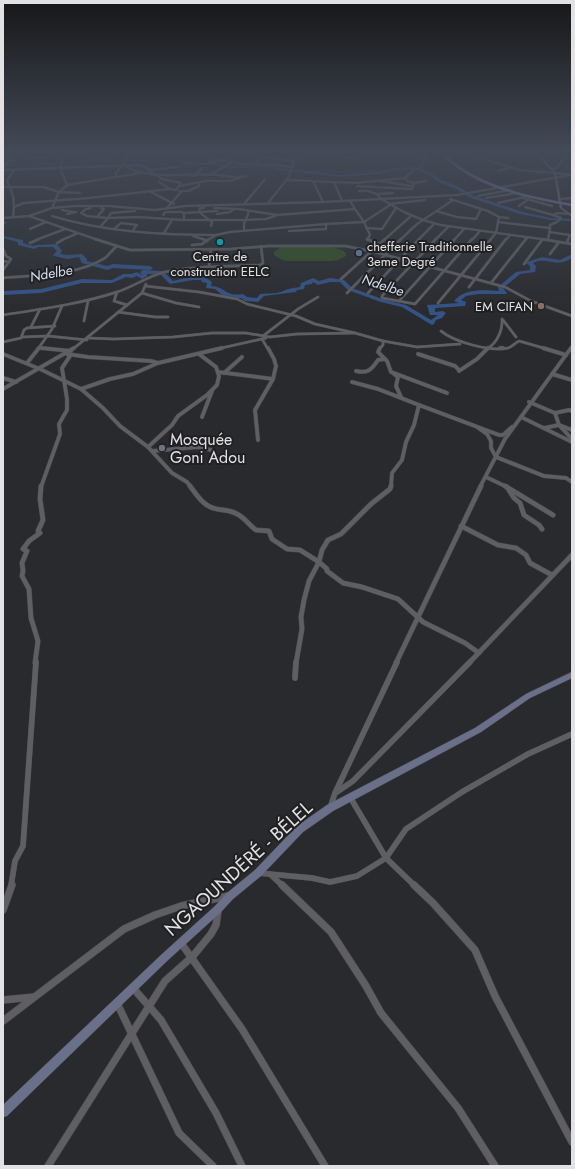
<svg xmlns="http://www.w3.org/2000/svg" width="575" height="1169" viewBox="0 0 575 1169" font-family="Jost,sans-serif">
  <rect width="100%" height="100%" fill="#292a2d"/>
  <path fill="#315022" d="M 281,247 C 295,246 337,243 346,253 L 346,256 L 338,260 L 332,261 L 289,261 L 282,260 L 274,255 L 274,252 Z"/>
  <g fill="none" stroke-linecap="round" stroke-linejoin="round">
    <path stroke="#335489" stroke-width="1" d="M 3,164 L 18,166 L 97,160 L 181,161 L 184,154"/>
    <g fill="#335489" fill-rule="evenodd">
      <path d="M 422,154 L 426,154 L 427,158 L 422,169 L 438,177 L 439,179 L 459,187 L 472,195 L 523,212 L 551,218 L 572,219 L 572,221 L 551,220 L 520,214 L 468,197 L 457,189 L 436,181 L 435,179 L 423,172 L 412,169 L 397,170 L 378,174 L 339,177 L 279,170 L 269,167 L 233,168 L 213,165 L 183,164 L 179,161 L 181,160 L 184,162 L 213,163 L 233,166 L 269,165 L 279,168 L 339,175 L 378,172 L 397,168 L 412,167 L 418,168 L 423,158 Z"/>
      <path d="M 3,221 L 7,222 L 3,226 Z"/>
      <path d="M 3,236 L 23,240 L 23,243 L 33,246 L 37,245 L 57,244 L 62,251 L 60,254 L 67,255 L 82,254 L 87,259 L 87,261 L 107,266 L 113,264 L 150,266 L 153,268 L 150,270 L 113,268 L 107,270 L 82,263 L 79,257 L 67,259 L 54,256 L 53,255 L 57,251 L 53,247 L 38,247 L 34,249 L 18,245 L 18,242 L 3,238 Z"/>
      <path d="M 572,254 L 572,258 C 555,269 547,256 533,263 L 536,266 L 535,272 L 520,274 L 503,288 L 507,293 L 506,294 L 478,294 L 466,296 L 461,300 L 466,302 L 465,306 L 435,308 L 435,312 L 443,311 L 446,313 L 442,318 L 436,320 L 434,324 L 432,325 L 402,307 L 381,302 L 348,290 L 340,282 L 330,282 L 318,285 L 313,282 L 312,284 L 305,285 L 304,289 L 297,290 L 296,292 L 264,296 L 258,302 L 245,301 L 241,298 L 235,299 L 222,295 L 215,289 L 206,288 L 207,283 L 202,282 L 201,280 L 193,280 L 170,284 L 160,274 L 147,274 L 147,276 L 142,279 L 137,276 L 132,278 L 126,277 L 112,283 L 82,283 L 41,293 L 3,295 L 3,291 L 41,289 L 82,279 L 112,280 L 123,274 L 131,274 L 137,272 L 142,275 L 140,272 L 143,270 L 163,271 L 173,281 C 188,278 201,272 212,282 L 211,286 C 226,287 225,297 243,294 L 247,297 L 257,298 L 260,294 C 266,293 275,294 281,292 C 287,289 292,288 300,287 L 301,283 L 313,278 L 319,281 L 330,278 L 344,280 L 352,288 L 385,300 L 406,305 L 431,320 L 438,315 L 430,315 L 427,305 L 459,303 L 454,301 C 464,288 485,290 499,291 L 498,287 L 516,272 L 530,270 L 530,266 L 526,263 L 527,262 L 542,257 L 560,260 Z"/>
    </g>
    <g stroke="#48484b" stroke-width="2.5">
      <g id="minor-far5">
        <path d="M 30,154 L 29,157 L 46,158"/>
        <path d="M 65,154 L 60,168 L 67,185"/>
        <path d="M 127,154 L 123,165 C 150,182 188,172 218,175 C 228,176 236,179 246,176"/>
        <path d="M 179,154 L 185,154"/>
        <path d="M 204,154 L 207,157 L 241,164 L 267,164 L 293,167"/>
        <path d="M 333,154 L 355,159 L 363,154"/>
        <path d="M 467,154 L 520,170 L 555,173"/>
        <path d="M 480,157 L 498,154"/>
        <path d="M 3,159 L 11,155"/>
        <path d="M 208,163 L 223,160 L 235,154"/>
        <path d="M 253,164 L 263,157 L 294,161"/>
        <path d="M 3,168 L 9,160"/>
        <path d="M 551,169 L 557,168 L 567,154"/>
        <path d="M 3,170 L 138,165 L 143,166 L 162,179 L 181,183 L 176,190 L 170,189 L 159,182"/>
        <path d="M 148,170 L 180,167"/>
        <path d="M 413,171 L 405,178 L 407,181 L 414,183"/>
        <path d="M 498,171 L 510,168"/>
        <path d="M 209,175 L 233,162"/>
        <path d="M 194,176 L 202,168"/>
        <path d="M 116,177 L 116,173 L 122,165"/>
        <path d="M 286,180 L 355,183 L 405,178"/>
        <path d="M 313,181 L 323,202"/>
        <path d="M 381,181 L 411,186"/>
        <path d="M 334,182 L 342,201"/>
        <path d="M 180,186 L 206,181 L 230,181 L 239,178"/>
        <path d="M 357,186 L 412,189 L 414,183 L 426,181"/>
        <path d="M 3,187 L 43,187 L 59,192 L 80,193"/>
        <path d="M 179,191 L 188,191 L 199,186 L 199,184"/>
        <path d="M 359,191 L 368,191 L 377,194 L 381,199 L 404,212 L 423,220 L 441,225 L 548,240"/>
        <path d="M 151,192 L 174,204"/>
        <path d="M 377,194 L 393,193"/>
        <path d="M 478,196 L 510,190"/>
        <path d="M 486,198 L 518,193"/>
        <path d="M 523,198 L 552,206"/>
        <path d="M 450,199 L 488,211 L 499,217 L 508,218"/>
        <path d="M 559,199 L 572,198"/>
        <path d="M 245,203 L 265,179"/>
        <path d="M 268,203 L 288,178 L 294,161 L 303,154"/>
        <path d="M 498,203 L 529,196"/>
        <path d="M 389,204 L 425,200"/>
        <path d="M 519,206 L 529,199"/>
        <path d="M 14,207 L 24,203 L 89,198 L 170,189"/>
        <path d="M 525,207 L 553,215 L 557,213 L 569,214"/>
        <path d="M 52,208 L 59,192 L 67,185 L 140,173"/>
        <path d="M 91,208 L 86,209 L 81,213 L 87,216 L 97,217"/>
        <path d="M 101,208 L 104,209 L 97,217 L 108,218 L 111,213 L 135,211"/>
        <path d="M 204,208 L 200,208 L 199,212 L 212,222 L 211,226"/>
        <path d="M 214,208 L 239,209 L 277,215 L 355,209 L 350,201"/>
        <path d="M 166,209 L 181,192"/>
        <path d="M 355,209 L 364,222"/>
        <path d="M 62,210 L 74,212"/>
        <path d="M 436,211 L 457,217 L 476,219 L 481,209"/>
        <path d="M 184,213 L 217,211"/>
        <path d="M 67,214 L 76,212"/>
        <path d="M 217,214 L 230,212 L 234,209"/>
        <path d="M 164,215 L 163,214 L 166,212 L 182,212 L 184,214 L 184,220"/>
        <path d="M 29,216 L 98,240"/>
        <path d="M 52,216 C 104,232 162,235 216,235"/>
        <path d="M 13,217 C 15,202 14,195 7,181 L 14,170"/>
        <path d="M 3,218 L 29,216 L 52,208 L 74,206 L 109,206 L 155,210 L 185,206 L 323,202 L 457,195 L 570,175"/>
        <path d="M 498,222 L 550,228 L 548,240"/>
        <path d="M 100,227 L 108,218 L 138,217 L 184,220 L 246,220 L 249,211"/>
        <path d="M 366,228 L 382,229 L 396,208"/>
        <path d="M 550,228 L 550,225 L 557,222 L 561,218 L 553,215"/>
        <path d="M 30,229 L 46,222"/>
        <path d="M 114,229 L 121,223 L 137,225 L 133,230"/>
        <path d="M 244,230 L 244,223 L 246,220 L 266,219 L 277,215"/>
        <path d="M 289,231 L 326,229 L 326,224 L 364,222"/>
        <path d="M 549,232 L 570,235 L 568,240"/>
        <path d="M 164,233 L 172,220"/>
        <path d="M 193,236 L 205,240"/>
        <path d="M 36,240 L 65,229"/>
        <path d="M 62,240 L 78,233"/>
        <path d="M 208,240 L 216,235 L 230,232 L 326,224"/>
        <path d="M 368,240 L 367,240 L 370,235 L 364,222 L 390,205"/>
        <path d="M 384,240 L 411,216"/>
        <path d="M 400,240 L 417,224 L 453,200"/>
        <path d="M 418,240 L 434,224"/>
        <path d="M 435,240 L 448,227"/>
        <path d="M 454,240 L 464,229"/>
        <path d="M 472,240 L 480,231"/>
        <path d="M 490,240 L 496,233 L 499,217"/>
        <path d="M 506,240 L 510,235"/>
        <path d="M 525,240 L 527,238"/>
      </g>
    </g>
    <g stroke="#48484b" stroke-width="3">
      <g id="minor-far4">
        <path d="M 95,239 L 130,250 L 231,249 L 268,246 L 345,246 L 371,251 L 505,287 L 531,301 L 572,316"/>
        <path d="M 203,239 L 207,241"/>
        <path d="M 367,239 L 379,244"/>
        <path d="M 436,239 L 382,296 L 382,298 L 415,304 L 472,239"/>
        <path d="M 541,239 L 572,244"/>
        <path d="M 30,243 L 39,239"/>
        <path d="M 57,243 L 64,239"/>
        <path d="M 567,243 L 568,239"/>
        <path d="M 192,245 L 202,244 L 209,239"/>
        <path d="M 3,249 L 6,256 L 11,259 L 3,270"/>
        <path d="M 550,254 L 559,242"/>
        <path d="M 3,261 L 9,262"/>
        <path d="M 524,264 L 542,240"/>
        <path d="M 209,267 L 211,249"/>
        <path d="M 3,278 C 36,275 76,276 105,258 C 109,255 112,250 116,247"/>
        <path d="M 341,279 L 385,239"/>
        <path d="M 491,283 L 526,239"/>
        <path d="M 469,287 L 506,239"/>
        <path d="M 117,292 L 114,301 L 127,305"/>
        <path d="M 142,293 L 176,303 L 199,307"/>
        <path d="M 347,293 L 401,239"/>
        <path d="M 368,293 L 419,239"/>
        <path d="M 399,301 L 455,239"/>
        <path d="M 438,303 L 491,239"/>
        <path d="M 118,312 L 155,317 L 168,317"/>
        <path d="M 3,315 C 42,309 80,304 117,292 C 133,287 150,275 165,272 C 195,266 229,266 260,265 L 263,263 L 261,246"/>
        <path d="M 503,320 L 516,337"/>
        <path d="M 84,321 L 88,301"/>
        <path d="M 31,327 L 40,309"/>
        <path d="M 441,331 C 454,342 491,352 508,348 C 512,347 515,343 519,341 L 547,349"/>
        <path d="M 355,333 L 383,341 L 383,345 L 379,349"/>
        <path d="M 263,336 L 298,309 L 318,297"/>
        <path d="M 22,337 L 48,336 L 87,340"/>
        <path d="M 88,338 L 114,339 L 173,337 L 212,333 L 246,333 L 270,337 L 297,334 L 355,333 L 315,324 L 296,316 L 247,304 L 237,299 L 199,292 L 145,286"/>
        <path d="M 262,339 L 268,349"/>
        <path d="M 383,341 L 417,347 L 460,344"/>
        <path d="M 3,342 L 21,338 L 24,330 L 27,328 L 55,326"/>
        <path d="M 38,348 L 52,349"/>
        <path d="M 38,349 L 52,329 L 62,306"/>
        <path d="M 73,349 L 142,293 L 146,284"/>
        <path d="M 217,349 L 266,338"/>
        <path d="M 487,349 C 497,343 503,330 502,319"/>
        <path d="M 570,349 L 572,347"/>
      </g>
    </g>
    <g stroke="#48484b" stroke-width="4.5">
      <g id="minor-far3">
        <path d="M 41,348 L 71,351"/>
        <path d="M 380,348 L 378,352 L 387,361 L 391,372 L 447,393"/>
        <path d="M 500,348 L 503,348"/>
        <path d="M 543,348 L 566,355"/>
        <path d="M 3,354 L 40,369 L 81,389 L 103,408 L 120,426 L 148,447 L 172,473 L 187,482 L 191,487"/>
        <path d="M 67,354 L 88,357 L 151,361 L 158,363 L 222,348"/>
        <path d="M 418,354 L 455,366 L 459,370"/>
        <path d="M 27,363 L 39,348"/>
        <path d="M 356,371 C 368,374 372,369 378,360 L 385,359"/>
        <path d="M 459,371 L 477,359 L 488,348"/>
        <path d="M 218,372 L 273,379"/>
        <path d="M 224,373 L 242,357"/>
        <path d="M 394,374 L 398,377 L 396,386 L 401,397"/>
        <path d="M 552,374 L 572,380"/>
        <path d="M 3,378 L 16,382"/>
        <path d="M 352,382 L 378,389 L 419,405 L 414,425 L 406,442 L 402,460 L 392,473 L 391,487"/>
        <path d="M 3,389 L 74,348"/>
        <path d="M 81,389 L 110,379 L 133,374 L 158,363"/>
        <path d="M 529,402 L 555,413 L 569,410 L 572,411"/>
        <path d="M 419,405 L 499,435 L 503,435 L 512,427"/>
        <path d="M 555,413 L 559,425 L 572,439"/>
        <path d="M 202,417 L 212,391"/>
        <path d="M 521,417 L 572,442"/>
        <path d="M 477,427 L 487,434 L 491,441 L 491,448 L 496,457 L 544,476 L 566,478 L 572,482"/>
        <path d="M 544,428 L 559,425 L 572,430"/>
        <path d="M 258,440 L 255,410 L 273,379 L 276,366 L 274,359 L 268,348"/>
        <path d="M 148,447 L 172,425 L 178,416 L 207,395 L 217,385 L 219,376 L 216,367 L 199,354"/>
        <path d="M 152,451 L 198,447 L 211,450"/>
        <path d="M 486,477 L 507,487"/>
        <path d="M 41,487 L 60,434 L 59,424 L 67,410 L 67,399 L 62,368 L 70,356 L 67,354"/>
        <path d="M 480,487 L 505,439 L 571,348"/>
      </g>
    </g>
    <g stroke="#48484b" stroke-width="5.5">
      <g id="minor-far2">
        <path d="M 190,486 C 196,494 203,505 213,508 C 221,511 229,509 237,514 C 245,518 249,525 256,530 L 269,531 L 272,539 L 287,549 L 300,550 L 319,562 L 309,581 L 304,600 L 301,617 L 302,629 L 296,663"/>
        <path d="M 391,486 L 390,489 L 371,504 L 341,534 L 328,540 L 322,550 L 319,562 L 327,569 L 327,571 L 343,583 L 362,587 L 398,599 L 423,622 L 465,643 L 479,653"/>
        <path d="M 505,486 L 553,515"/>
        <path d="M 507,487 L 514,498 L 520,503 L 524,515 L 539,525 L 542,529"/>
        <path d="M 461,526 L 498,545 L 516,548 L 526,555 L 530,563 L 552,575"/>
        <path d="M 35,663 L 38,641 L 31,618 L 29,589 L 22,576 L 23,571 L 22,563 L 27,551 L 23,549 L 29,541 L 40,533 L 38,531 L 43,520 L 40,499 L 41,486"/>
        <path d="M 396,663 L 481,486"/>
        <path d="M 469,663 L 572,555"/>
      </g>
    </g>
    <g stroke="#48484b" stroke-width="6">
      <g id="minor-far1">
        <path d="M 295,678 L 296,662"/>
        <path d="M 337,792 L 353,781 L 470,662"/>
        <path d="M 350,797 L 386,858 L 415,886"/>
        <path d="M 330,808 L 335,793 L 397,662"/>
        <path d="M 258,873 L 312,878 L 330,882 L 357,876 L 386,858 L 406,829 L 462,792 L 528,754 L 572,734"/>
        <path d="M 270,874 L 283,886"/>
        <path d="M 11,886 L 15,861 L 23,846 L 36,662"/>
      </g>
    </g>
    <g stroke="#48484b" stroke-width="8">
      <g id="minor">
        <path d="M 282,885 L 331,932 L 366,986 L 381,1013 L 458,1108 L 495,1166"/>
        <path d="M 414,885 L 433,903 L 475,950 L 495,996 L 572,1142"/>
        <path d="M 3,910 L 12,885"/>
        <path d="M 181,943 L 242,1029 L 325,1166"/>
        <path d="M 133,988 L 161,1020 L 216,1113 L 242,1166"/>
        <path d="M 3,1000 L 34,997"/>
        <path d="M 117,1003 L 179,1133 L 213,1166"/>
        <path d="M 3,1021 L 124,929 L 155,915 L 181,906 L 228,896"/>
        <path d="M 48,1166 L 165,981 L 193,956 L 211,934 L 216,925 L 218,911"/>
      </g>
    </g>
    <g stroke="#48484b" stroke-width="3">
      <path id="tertiary" d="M 555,173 L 572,175"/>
    </g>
    <g stroke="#48484b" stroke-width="1">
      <g id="secondary">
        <path d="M 539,154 L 556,173 L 562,208 L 572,215 L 572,217 L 560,208 L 554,173 L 536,154 Z"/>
        <path d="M 572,672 L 572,678 L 530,698 L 481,732 L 333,811 L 303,832 L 261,876 L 233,899 L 221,912 L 167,961 L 7,1116 L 3,1117 L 3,1105 L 161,955 L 215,906 L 227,893 L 255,870 L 297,826 L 327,805 L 475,728 L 526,694 Z"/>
      </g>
    </g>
    <g stroke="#48484b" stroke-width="1">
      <path id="primary" d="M 441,154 L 444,154 C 478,186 528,196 572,204 L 572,206 C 527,198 474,188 441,154 Z"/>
    </g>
    <use href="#minor-far5" stroke="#5f5f63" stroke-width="2"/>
    <use href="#minor-far4" stroke="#5f5f63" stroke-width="2.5"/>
    <use href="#minor-far3" stroke="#5f5f63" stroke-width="3.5"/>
    <use href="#minor-far2" stroke="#5f5f63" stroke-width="4.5"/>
    <use href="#minor-far1" stroke="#5f5f63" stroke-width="5.5"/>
    <use href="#minor" stroke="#5f5f63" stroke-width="7"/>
    <use href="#tertiary" stroke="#5f5f63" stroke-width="2.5"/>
    <use href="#secondary" fill="#6a7089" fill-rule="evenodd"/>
    <use href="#primary" fill="#7582af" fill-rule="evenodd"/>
  </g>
  <linearGradient id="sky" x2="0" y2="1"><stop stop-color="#171719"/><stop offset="0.48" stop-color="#434a57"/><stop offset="1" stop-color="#434a57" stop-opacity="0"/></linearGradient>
  <rect width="575" height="318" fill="url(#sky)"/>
  <circle fill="#0f9aa8" stroke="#202023" stroke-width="1.5" cx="220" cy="242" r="4"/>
  <circle fill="#5c6f8a" stroke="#202023" stroke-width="1.5" cx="359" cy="253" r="4"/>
  <circle fill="#8d6e63" stroke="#202023" stroke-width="1.5" cx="541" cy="306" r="4"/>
  <circle fill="#6b7280" stroke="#202023" stroke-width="1.5" cx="162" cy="448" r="4"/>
  <g text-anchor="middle" stroke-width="4" stroke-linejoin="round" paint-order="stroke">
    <g font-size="13" fill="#e2e2e4" stroke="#202023" text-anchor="start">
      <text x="367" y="251">chefferie Traditionnelle<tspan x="367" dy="15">3eme Degré</tspan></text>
      <text x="220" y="261" text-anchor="middle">Centre de<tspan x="220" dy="15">construction EELC</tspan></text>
      <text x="533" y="311" text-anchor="end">EM CIFAN</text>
    </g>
    <g font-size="14" font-style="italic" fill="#d4dfef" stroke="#202023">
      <text transform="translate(51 273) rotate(-10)" y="5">Ndelbe</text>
      <text transform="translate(383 285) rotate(18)" y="5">Ndelbe</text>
    </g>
    <g font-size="16" fill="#e2e2e4" stroke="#202023" text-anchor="start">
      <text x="170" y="445">Mosquée<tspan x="170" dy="18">Goni Adou</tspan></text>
    </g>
    <g font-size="19" fill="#e2e2e4" stroke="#202023">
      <text transform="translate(238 868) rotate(-42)" y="7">NGAOUNDÉRÉ - BÉLEL</text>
    </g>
  </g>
  <rect width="575" height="1169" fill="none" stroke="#e2e2e4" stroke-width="8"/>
</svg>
